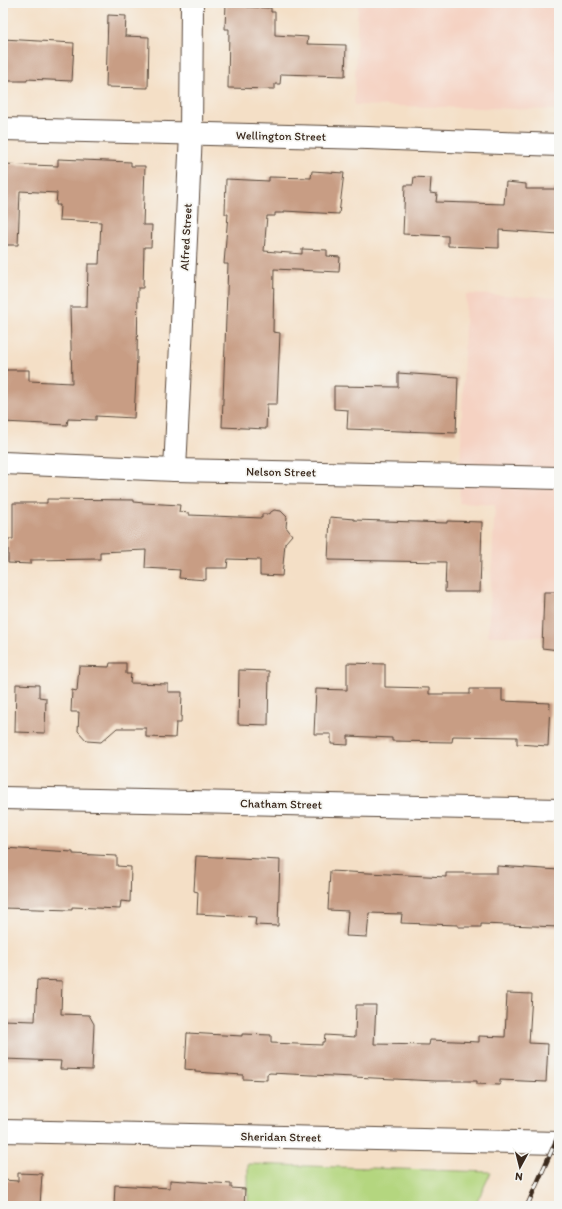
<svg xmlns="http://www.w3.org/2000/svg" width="562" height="1209" viewBox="0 0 562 1209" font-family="Itim,sans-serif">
  <rect width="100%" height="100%" fill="#f6f6f2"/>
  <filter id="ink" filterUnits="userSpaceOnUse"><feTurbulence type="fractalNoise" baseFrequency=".025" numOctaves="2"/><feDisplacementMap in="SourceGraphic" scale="8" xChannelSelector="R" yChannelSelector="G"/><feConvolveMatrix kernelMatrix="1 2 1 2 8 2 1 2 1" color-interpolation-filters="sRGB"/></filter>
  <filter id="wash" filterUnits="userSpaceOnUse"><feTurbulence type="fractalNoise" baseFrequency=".012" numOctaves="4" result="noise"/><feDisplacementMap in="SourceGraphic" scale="16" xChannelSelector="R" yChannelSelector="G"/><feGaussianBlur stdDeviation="0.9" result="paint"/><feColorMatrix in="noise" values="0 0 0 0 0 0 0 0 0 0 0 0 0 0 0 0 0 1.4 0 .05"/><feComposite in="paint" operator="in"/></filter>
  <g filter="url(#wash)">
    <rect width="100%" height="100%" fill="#f4dfc6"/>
    <g fill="#f5d2c2">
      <path d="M 358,3 L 559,3 L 559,110 L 354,105 Z"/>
      <path d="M 466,294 L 559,297 L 559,770 L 552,769 L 556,637 L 488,636 L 495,505 L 459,503 Z"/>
    </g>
    <path fill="#b4d67f" stroke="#78804e" d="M 248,1164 L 491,1172 L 475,1206 L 248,1206 Z"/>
    <g id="blocks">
      <g fill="#c89d84">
        <path d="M 226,3 L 247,3 L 247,7 L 271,8 L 271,12 L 275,12 L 275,35 L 308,37 L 307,44 L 346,45 L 345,76 L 281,74 L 280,84 L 275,84 L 275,89 L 228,88 L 229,29 L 225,29 Z"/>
        <path d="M 108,15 L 126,16 L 125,36 L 149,37 L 148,88 L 106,87 Z"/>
        <path d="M 3,39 L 74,43 L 72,81 L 27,79 L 27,81 L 3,81 Z"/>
        <path d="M 58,159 L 131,162 L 131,166 L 145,166 L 143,225 L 152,225 L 151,247 L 144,247 L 143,288 L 138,288 L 137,359 L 134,418 L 96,416 L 96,420 L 68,419 L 67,425 L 3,422 L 3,370 L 29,370 L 29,381 L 72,383 L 70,307 L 87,307 L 88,264 L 99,264 L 101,222 L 59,220 L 60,205 L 56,205 L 57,193 L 20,191 L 18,245 L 3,245 L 3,164 L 58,166 Z"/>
        <path d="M 312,171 L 344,173 L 339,214 L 284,211 L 284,213 L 275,213 L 275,216 L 267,216 L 264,251 L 302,254 L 302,249 L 327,250 L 327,256 L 340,257 L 339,272 L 274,269 L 273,332 L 280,333 L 277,404 L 267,404 L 266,429 L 222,427 L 228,264 L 224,264 L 228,214 L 225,214 L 226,179 L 269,181 L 269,177 L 311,178 Z"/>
        <path d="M 414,177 L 431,178 L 430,193 L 437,194 L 436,202 L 504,204 L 506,182 L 526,184 L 526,189 L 559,189 L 559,234 L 499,230 L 499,248 L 448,246 L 448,236 L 403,234 L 405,185 L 413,185 Z"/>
        <path d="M 398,373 L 458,377 L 456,433 L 347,429 L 348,410 L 334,409 L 334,386 L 398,387 Z"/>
        <path d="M 47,499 L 134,500 L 134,502 L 144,503 L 180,505 L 179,512 L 189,513 L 189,515 L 262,518 L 262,514 L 268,514 L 274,510 L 281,511 L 287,517 L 286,527 L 292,535 L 285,543 L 282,576 L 260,575 L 260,560 L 228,559 L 227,568 L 206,568 L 206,580 L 179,578 L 180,570 L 145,568 L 146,550 L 100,552 L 100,559 L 31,560 L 31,564 L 8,563 L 8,539 L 13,539 L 13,503 L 47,503 Z"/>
        <path d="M 330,517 L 354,519 L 354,520 L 447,523 L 447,521 L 482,522 L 480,592 L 445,592 L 446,562 L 328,560 Z"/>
        <path d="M 544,592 L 559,592 L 559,650 L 542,648 Z"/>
        <path d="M 110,663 L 126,663 L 126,674 L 131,674 L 130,683 L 168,684 L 168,692 L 182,692 L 181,723 L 176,723 L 175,738 L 146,737 L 146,728 L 117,728 L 101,742 L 87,741 L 78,731 L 79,712 L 71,712 L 72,690 L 77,691 L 79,666 L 109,667 Z"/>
        <path d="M 347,663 L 385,664 L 385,687 L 429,688 L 429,694 L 470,694 L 470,689 L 502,689 L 502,701 L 550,703 L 548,746 L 517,744 L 517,737 L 453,736 L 452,742 L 392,741 L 392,738 L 348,736 L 348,745 L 331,744 L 331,734 L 314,734 L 316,689 L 347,690 Z"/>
        <path d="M 239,670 L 269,671 L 268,725 L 238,724 Z"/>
        <path d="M 16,684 L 39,685 L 39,697 L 46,698 L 45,733 L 15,732 Z"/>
        <path d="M 3,848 L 73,852 L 73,854 L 117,856 L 117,866 L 131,867 L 130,902 L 121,901 L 120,909 L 72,907 L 72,910 L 3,908 Z"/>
        <path d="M 196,856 L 280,860 L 278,926 L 255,925 L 256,917 L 197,914 L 198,892 L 194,891 Z"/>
        <path d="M 497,866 L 559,870 L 559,927 L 481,924 L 481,927 L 458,927 L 458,925 L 401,923 L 402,914 L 369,913 L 367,937 L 346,936 L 348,911 L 328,910 L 330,871 L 446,877 L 446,873 L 497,873 Z"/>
        <path d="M 37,980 L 62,981 L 61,1014 L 89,1015 L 94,1024 L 92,1070 L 60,1069 L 61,1061 L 3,1059 L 3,1020 L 35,1021 Z"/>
        <path d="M 507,993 L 532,994 L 529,1043 L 548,1044 L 546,1082 L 500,1080 L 500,1085 L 477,1084 L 477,1081 L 436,1081 L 270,1073 L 267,1074 L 267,1080 L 243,1079 L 243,1075 L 195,1072 L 195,1070 L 185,1069 L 187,1033 L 242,1036 L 242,1034 L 271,1035 L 271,1043 L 322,1045 L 322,1042 L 324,1042 L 325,1035 L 355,1037 L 356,1005 L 376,1005 L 374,1044 L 429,1045 L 430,1040 L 479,1042 L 479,1036 L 505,1037 Z"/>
        <path d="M 18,1173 L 42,1174 L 40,1206 L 3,1206 L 3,1180 L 18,1181 Z"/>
        <path d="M 170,1180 L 231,1184 L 231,1188 L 245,1189 L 244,1206 L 114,1206 L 115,1185 L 170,1188 Z"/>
      </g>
    </g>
  </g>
  <g filter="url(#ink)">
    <use href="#blocks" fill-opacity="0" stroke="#574537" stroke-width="1"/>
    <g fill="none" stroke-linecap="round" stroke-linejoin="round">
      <g stroke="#574537" stroke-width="24">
        <g id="minor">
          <path d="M 3,129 L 368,138 L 559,145"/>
          <path d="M 3,463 L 175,470 L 559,478"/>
          <path d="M 175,470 L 191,134 L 192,3"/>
          <path d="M 3,798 L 559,810"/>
          <path d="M 3,1131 L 559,1143"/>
        </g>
      </g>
      <use href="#minor" stroke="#fff" stroke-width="22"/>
      <g stroke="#3b2a1e" stroke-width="4.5">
        <path id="rail" d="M 527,1206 L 559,1134"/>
      </g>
      <use href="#rail" stroke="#f6f6f2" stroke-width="3" stroke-dasharray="9" stroke-linecap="butt"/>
    </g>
  </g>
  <g text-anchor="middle" stroke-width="3.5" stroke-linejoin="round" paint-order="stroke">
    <g font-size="12" fill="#3b2a1e" stroke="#f6f6f2">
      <text transform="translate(281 136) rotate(1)" y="4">Wellington Street</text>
      <text transform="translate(186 237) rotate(-87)" y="4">Alfred Street</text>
      <text transform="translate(281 472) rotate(1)" y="4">Nelson Street</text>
      <text transform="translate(281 804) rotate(1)" y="4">Chatham Street</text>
      <text transform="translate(281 1137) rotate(1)" y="4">Sheridan Street</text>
    </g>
  </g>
  <rect width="562" height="1209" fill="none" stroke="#f6f6f2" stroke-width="16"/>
  <g transform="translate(520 1167) rotate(187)" stroke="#f6f6f2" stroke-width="3" paint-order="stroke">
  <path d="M0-3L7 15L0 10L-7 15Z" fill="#3b2a1e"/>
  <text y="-6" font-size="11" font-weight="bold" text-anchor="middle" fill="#3b2a1e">N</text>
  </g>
</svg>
